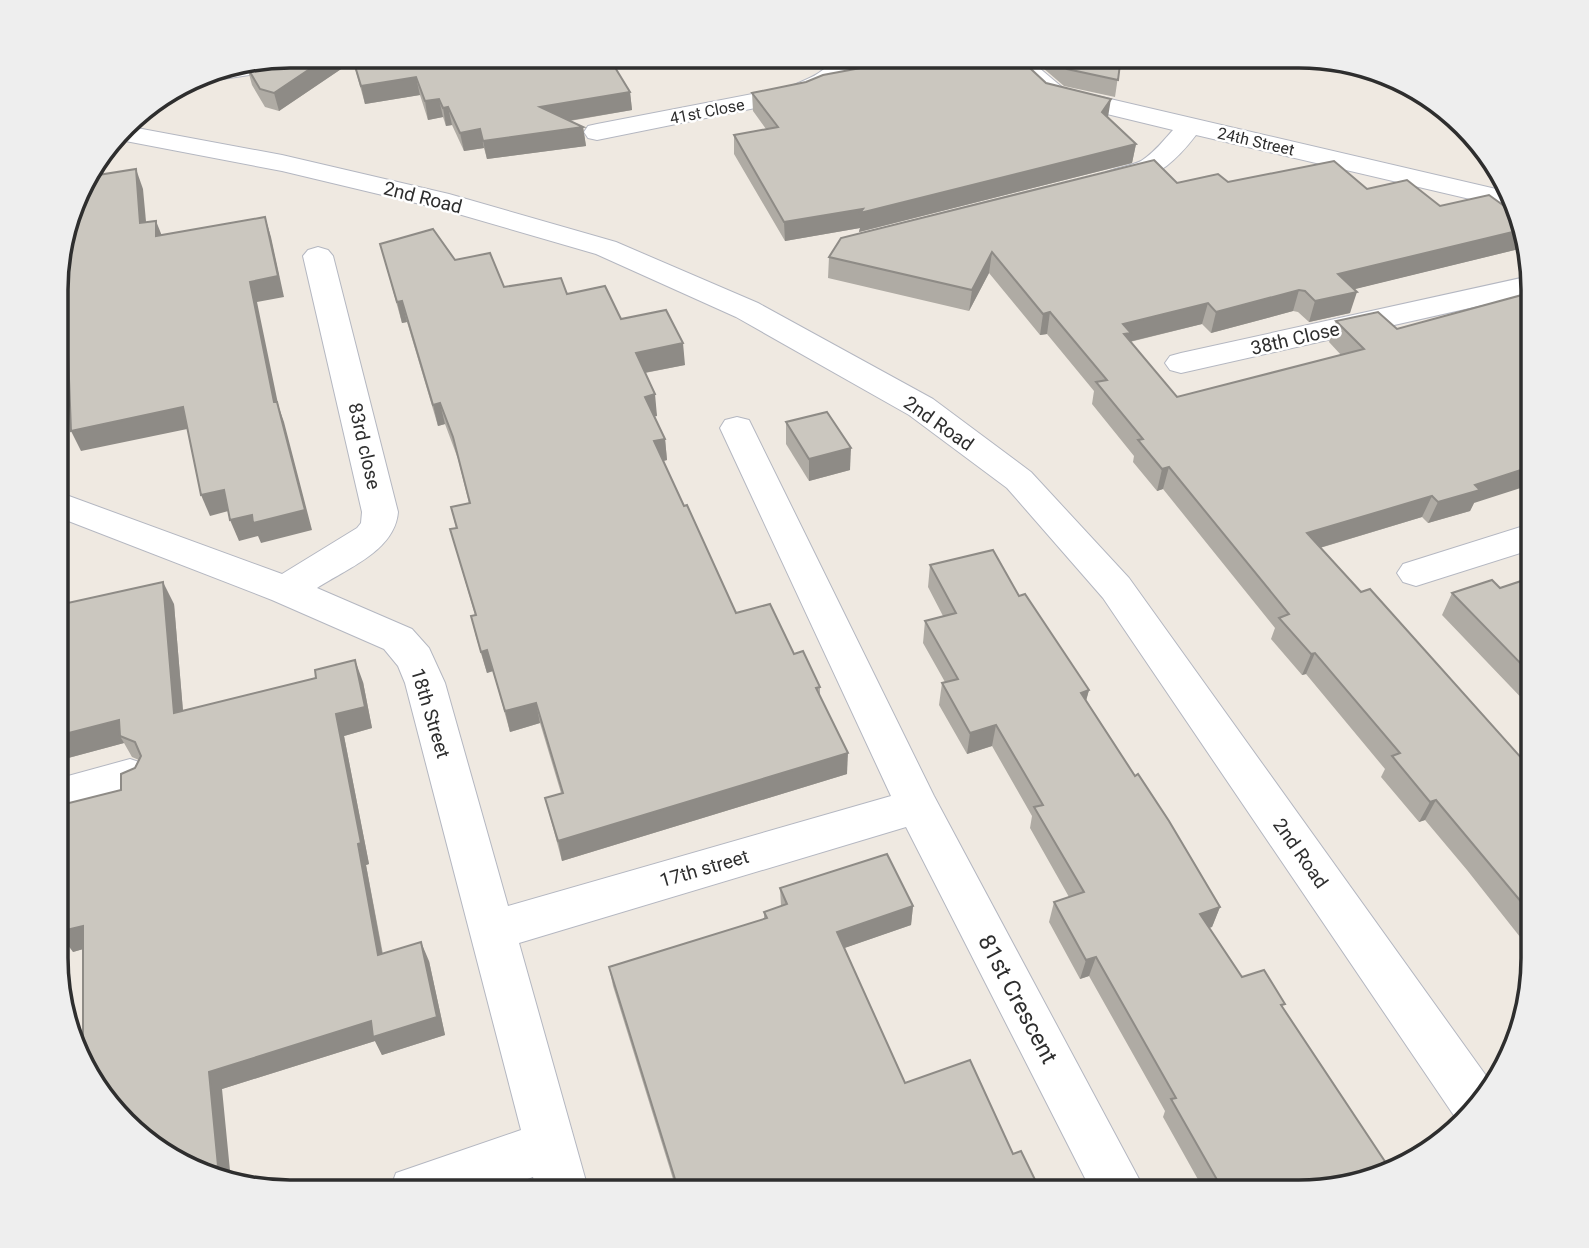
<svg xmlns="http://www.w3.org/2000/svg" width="1589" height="1248" viewBox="0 0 1589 1248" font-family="Roboto,sans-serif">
  <rect width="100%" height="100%" fill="#efe9e1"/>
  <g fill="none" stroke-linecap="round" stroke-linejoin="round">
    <g stroke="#b4b7c1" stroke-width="2">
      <g id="street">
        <path d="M 291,56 L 339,56 L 336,61 L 327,63 L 203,82 L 194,80 L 215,69 Z"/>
        <path d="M 833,56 L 857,56 C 850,81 826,89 805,98 L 597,140 L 588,138 L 584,132 L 588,126 L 597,124 L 789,87 C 804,80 827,74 833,56 Z"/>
        <path d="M 998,56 L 1025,56 L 1063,88 L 1509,192 L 1517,210 L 1196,135 C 1176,161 1160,175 1128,184 C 1118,186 1111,188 1100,186 L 1096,180 C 1105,168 1128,168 1141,161 C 1154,153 1163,141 1173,130 L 1045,99 Z"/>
        <path d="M 318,247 L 328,250 L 333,256 L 398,512 C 395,551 346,569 317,588 L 412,629 L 429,648 L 445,683 L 508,906 L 891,796 L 720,428 L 725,420 L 737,417 L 749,420 L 934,796 L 1146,1192 L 1092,1192 L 906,827 L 519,943 L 589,1192 L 537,1192 L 533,1177 L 491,1192 L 389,1192 L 396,1173 L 521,1130 L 405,683 L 398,666 L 384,649 L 272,600 L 58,517 L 58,492 L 282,574 L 357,528 L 361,523 L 362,512 L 303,256 L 308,250 Z"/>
        <path d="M 1530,276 L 1532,294 L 1181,373 L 1170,370 L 1165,363 L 1170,356 L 1181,353 Z"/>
        <path d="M 1533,523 L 1533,549 L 1416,586 L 1403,582 L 1397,573 L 1403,564 Z"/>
        <path d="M 130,759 L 145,764 L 151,776 L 145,788 L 57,815 L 57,779 Z"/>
      </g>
    </g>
    <g stroke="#b4b7c1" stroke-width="2">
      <path id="secondary" d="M 126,126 L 282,155 L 449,194 L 616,242 L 758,303 L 933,399 L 1031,472 L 1129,578 L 1492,1084 L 1475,1112 L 1459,1123 L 1103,598 L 1007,488 L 909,415 L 736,317 L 596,254 L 441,209 L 282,171 L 115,139 Z"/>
    </g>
    <use href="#street" fill="#fff" fill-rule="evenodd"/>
    <use href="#secondary" fill="#fff" fill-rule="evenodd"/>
  </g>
  <g fill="#afaba4">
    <path d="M 291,56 L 608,56 L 630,92 L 632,110 L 570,121 L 583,127 L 586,146 L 487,159 L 484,148 L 464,151 L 452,125 L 446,126 L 443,117 L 428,120 L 420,95 L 365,104 L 353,61 L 279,111 L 265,107 L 252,85 L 247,67 Z"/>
    <path d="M 1029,56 L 1121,56 L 1115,97 L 1064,86 Z"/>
    <path d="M 806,82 L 1046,83 L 1108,117 L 1136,144 L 1132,163 L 859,232 L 860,228 L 785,241 L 734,154 L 734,135 L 766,129 L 753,111 L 752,93 Z"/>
    <path d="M 1228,182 L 1367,189 L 1440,206 L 1518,216 L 1524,245 L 1523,248 L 1354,289 L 1350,313 L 1309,322 L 1298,312 L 1293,311 L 1211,333 L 1202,324 L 1130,342 L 1177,397 L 1341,355 L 1329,342 L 1336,321 L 1378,312 L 1474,503 L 1470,511 L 1428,523 L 1422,517 L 1320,548 L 1361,592 L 1533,771 L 1532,965 L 1523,953 L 1528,947 L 1467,870 L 1425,820 L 1419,822 L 1381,777 L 1385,769 L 1306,674 L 1302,675 L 1271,639 L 1275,628 L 1163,489 L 1157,491 L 1133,462 L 1134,456 L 1092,404 L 1094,391 L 1047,334 L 1040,335 L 989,273 L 969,311 L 828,278 L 829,257 L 1177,183 Z"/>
    <path d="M 380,244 L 455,260 L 504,287 L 567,294 L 621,319 L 685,365 L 645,373 L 657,416 L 654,416 L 665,439 L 667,460 L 663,461 L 736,613 L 794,654 L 820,687 L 820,695 L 847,774 L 562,861 L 545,798 L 561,793 L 540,723 L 510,732 L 493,671 L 487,673 L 476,637 L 471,616 L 475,615 L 450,529 L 456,528 L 451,507 L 469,503 L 458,459 L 445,424 L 438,426 L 407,322 L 402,323 Z"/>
    <path d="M 786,422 L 850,470 L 809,481 L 786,444 Z"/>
    <path d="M 930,565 L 1019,596 L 1089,690 L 1086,700 L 1220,907 L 1212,927 L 1209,928 L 1242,977 L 1283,1008 L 1298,1192 L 1205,1192 L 1163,1117 L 1165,1111 L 1089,976 L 1080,979 L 1049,922 L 1054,902 L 1069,897 L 1030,828 L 1032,816 L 992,746 L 967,754 L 939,705 L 942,683 L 945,682 L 923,643 L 925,621 L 943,616 L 928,587 Z"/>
    <path d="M 1533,577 L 1533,710 L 1442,615 L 1452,593 L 1500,588 Z"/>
    <path d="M 174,604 L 183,711 L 363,682 L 372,728 L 344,736 L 369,864 L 366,865 L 383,954 L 429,961 L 445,1035 L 382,1055 L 375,1041 L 222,1089 L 83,1039 L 83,949 L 73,952 L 58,861 L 57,859 L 121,790 L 139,760 L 132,757 L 124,743 L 57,761 L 57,672 L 63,670 Z"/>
    <path d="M 780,888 L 913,906 L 911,925 L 844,948 L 905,1083 L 1013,1154 L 1041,1192 L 677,1192 L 613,986 L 609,967 L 764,919 L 764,912 L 781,906 Z"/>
  </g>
  <g fill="#8e8b86">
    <path d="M 329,56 L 351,56 L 353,61 L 279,111 L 274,93 Z"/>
    <path d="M 416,77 L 420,95 L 365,104 L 361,86 Z"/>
    <path d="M 630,92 L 632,110 L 543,125 L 540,107 Z"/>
    <path d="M 439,99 L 443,117 L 428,120 L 425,101 Z"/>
    <path d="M 1111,99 L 1108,117 L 1102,112 Z"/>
    <path d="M 448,107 L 452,125 L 446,126 L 443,108 Z"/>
    <path d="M 583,127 L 586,146 L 487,159 L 483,141 Z"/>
    <path d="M 480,129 L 484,148 L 464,151 L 460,133 Z"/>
    <path d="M 1136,144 L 1132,163 L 859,232 L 860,228 L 785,241 L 784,222 Z"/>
    <path d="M 136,169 L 143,189 L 148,243 L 140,223 Z"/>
    <path d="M 265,217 L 271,237 L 284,297 L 257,302 L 282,423 L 274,402 L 250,282 Z"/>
    <path d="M 156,221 L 164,241 L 156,236 Z"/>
    <path d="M 1521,230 L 1524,245 L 1523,248 L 1331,295 L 1338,274 Z"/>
    <path d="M 992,252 L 989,273 L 969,311 L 972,290 Z"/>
    <path d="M 1299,290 L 1293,311 L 1211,333 L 1216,312 Z"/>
    <path d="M 1357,292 L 1350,313 L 1309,322 L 1315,301 Z"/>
    <path d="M 402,301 L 407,322 L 402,323 L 397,302 Z"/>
    <path d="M 1208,303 L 1202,324 L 1128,342 L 1126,354 L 1123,324 Z"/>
    <path d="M 1050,312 L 1047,334 L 1040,335 L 1043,314 Z"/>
    <path d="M 683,343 L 685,365 L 638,374 L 636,353 Z"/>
    <path d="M 68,353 L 78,373 L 69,375 L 59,355 Z"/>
    <path d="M 655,394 L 657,416 L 647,418 L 645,397 Z"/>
    <path d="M 277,402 L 284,422 L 312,530 L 261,543 L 258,536 L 239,541 L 230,520 Z"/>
    <path d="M 440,403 L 445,424 L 438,426 L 433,405 Z"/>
    <path d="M 183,407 L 192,428 L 81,451 L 71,431 Z"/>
    <path d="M 665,439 L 667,460 L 656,463 L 654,441 Z"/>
    <path d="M 851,448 L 850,470 L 809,481 L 809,459 Z"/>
    <path d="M 1533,466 L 1533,484 L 1474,503 L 1470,511 L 1428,523 L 1438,502 L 1475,485 Z"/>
    <path d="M 1169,467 L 1163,489 L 1157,491 L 1162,469 Z"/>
    <path d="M 224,490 L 232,510 L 210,516 L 201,495 Z"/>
    <path d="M 1432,496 L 1422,517 L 1299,554 L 1307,533 Z"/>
    <path d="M 163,582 L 174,604 L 185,735 L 174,713 Z"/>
    <path d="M 487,650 L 493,671 L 487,673 L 481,652 Z"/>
    <path d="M 1315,653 L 1306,674 L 1302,675 L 1311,654 Z"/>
    <path d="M 355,660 L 363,682 L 372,728 L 344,736 L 369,864 L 366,865 L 386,974 L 378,955 L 336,714 Z"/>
    <path d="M 1089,690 L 1083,712 L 1081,693 Z"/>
    <path d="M 536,703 L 540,723 L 510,732 L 505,711 Z"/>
    <path d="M 119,720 L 120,736 L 124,743 L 57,761 L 57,736 Z"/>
    <path d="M 996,725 L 992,746 L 967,754 L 970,733 Z"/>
    <path d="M 848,753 L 847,774 L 562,861 L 558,841 Z"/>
    <path d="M 1436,800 L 1425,820 L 1419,822 L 1430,802 Z"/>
    <path d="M 913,906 L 911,925 L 836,951 L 837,932 Z"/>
    <path d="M 1220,907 L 1212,927 L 1192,933 L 1200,914 Z"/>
    <path d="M 83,926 L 97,945 L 73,952 L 58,932 Z"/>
    <path d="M 421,942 L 429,961 L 445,1035 L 382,1055 L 375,1041 L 222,1089 L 231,1181 L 201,1174 L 198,1172 L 209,1072 Z"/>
    <path d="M 1096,957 L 1089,976 L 1080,979 L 1086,960 Z"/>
  </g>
  <g fill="#cbc7bf" stroke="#8e8b86" stroke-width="2">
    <path d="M 291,56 L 329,56 L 274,93 L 260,89 L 247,67 L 255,62 Z"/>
    <path d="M 352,56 L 608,56 L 630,92 L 540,107 L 583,127 L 483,141 L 480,129 L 460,133 L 448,107 L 443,108 L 439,99 L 425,101 L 416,77 L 361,86 Z"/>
    <path d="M 925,56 L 1017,56 L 1046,83 L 1111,99 L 1102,112 L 1136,144 L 860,213 L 863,209 L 784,222 L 734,135 L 778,127 L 752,93 L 806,82 L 823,75 Z"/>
    <path d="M 1052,56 L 1121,56 L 1118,80 L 1067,69 Z"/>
    <path d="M 1154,160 L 1177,183 L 1218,174 L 1228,182 L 1334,161 L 1367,189 L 1407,180 L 1440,206 L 1489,195 L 1518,216 L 1521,230 L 1338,274 L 1357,292 L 1315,301 L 1305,291 L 1299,290 L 1216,312 L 1208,303 L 1123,324 L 1131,333 L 1124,334 L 1177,397 L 1364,349 L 1336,321 L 1378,312 L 1397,329 L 1533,292 L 1533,466 L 1475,485 L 1480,490 L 1438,502 L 1432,496 L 1307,533 L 1361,592 L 1370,589 L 1533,771 L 1533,916 L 1436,800 L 1430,802 L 1392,756 L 1400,753 L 1315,653 L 1311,654 L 1279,618 L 1289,614 L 1169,467 L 1162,469 L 1138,440 L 1143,439 L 1096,382 L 1107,380 L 1050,312 L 1043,314 L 992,252 L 972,290 L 829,257 L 841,238 Z"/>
    <path d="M 136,169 L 140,223 L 156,221 L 156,236 L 265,217 L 278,276 L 250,282 L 274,402 L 277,402 L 305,510 L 253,523 L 252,515 L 230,520 L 224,490 L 201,495 L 183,407 L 71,431 L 68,353 L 59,355 L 61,271 L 60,253 L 86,177 Z"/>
    <path d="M 433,229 L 455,260 L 490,253 L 504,287 L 561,278 L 567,294 L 605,286 L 621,319 L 666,310 L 683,343 L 636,353 L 655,394 L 645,397 L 665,439 L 654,441 L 684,506 L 687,505 L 736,613 L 770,604 L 794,654 L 803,651 L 820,687 L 816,688 L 848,753 L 558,841 L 545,798 L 563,793 L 536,703 L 505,711 L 487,650 L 481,652 L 471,616 L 476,615 L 450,529 L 457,528 L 451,507 L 470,503 L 453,437 L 440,403 L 433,405 L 402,301 L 397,302 L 380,244 Z"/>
    <path d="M 827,412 L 851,448 L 809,459 L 786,422 Z"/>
    <path d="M 993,550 L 1019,596 L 1025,594 L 1089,690 L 1081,693 L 1135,776 L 1138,774 L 1169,821 L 1220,907 L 1200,914 L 1242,977 L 1264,970 L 1285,1004 L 1281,1005 L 1392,1172 L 1389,1174 L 1298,1192 L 1224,1192 L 1171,1099 L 1176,1098 L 1096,957 L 1086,960 L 1054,902 L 1084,892 L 1034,807 L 1043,805 L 996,725 L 970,733 L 942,683 L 958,679 L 925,621 L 956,613 L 930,565 Z"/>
    <path d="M 1533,577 L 1533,676 L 1452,593 L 1492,580 L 1500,588 Z"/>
    <path d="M 163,582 L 174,713 L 316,678 L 315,670 L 355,660 L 365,707 L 336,714 L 361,843 L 358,844 L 378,955 L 421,942 L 437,1017 L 373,1037 L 371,1021 L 209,1072 L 218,1166 L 198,1172 L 136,1134 L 80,1061 L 75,1041 L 83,1039 L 83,926 L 58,932 L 57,806 L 121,790 L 121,774 L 135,768 L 141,756 L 135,742 L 120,736 L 119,720 L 57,736 L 57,672 L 63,670 L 63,604 Z"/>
    <path d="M 887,854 L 913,906 L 837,932 L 905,1083 L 970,1060 L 1013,1154 L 1021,1151 L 1041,1192 L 679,1192 L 609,967 L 767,918 L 764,912 L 787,904 L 780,888 Z"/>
    <path d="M 1103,1187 L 1105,1192 L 1090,1192 Z"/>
  </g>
  <g text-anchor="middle" stroke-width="5" stroke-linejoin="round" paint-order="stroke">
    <g font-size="16" fill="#2e2e2e" stroke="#fff">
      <text transform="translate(707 111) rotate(-11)" y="6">41st Close</text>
      <text transform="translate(1256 141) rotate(13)" y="6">24th Street</text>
    </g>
    <g font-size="19" fill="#2e2e2e" stroke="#fff">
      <text transform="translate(423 197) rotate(14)" y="7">2nd Road</text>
      <text transform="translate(1295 338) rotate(-13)" y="7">38th Close</text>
      <text transform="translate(939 423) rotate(35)" y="7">2nd Road</text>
      <text transform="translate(365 446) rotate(77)" y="7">83rd close</text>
      <text transform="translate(431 713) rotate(73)" y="7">18th Street</text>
      <text transform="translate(1301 853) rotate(55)" y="7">2nd Road</text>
      <text transform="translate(704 868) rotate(-16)" y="7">17th street</text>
    </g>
    <g font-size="23" fill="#2e2e2e" stroke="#fff">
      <text transform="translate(1018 999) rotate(62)" y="8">81st Crescent</text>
    </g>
  </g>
  <path d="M0 0H1589V1248H0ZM290 68H1299A222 222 0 0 1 1521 290V958A222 222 0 0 1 1299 1180H290A222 222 0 0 1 68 958V290A222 222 0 0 1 290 68Z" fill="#eee" fill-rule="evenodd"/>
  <path fill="none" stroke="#2e2e2e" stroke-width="3.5" d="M290 68H1299A222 222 0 0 1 1521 290V958A222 222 0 0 1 1299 1180H290A222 222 0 0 1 68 958V290A222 222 0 0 1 290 68Z"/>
</svg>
